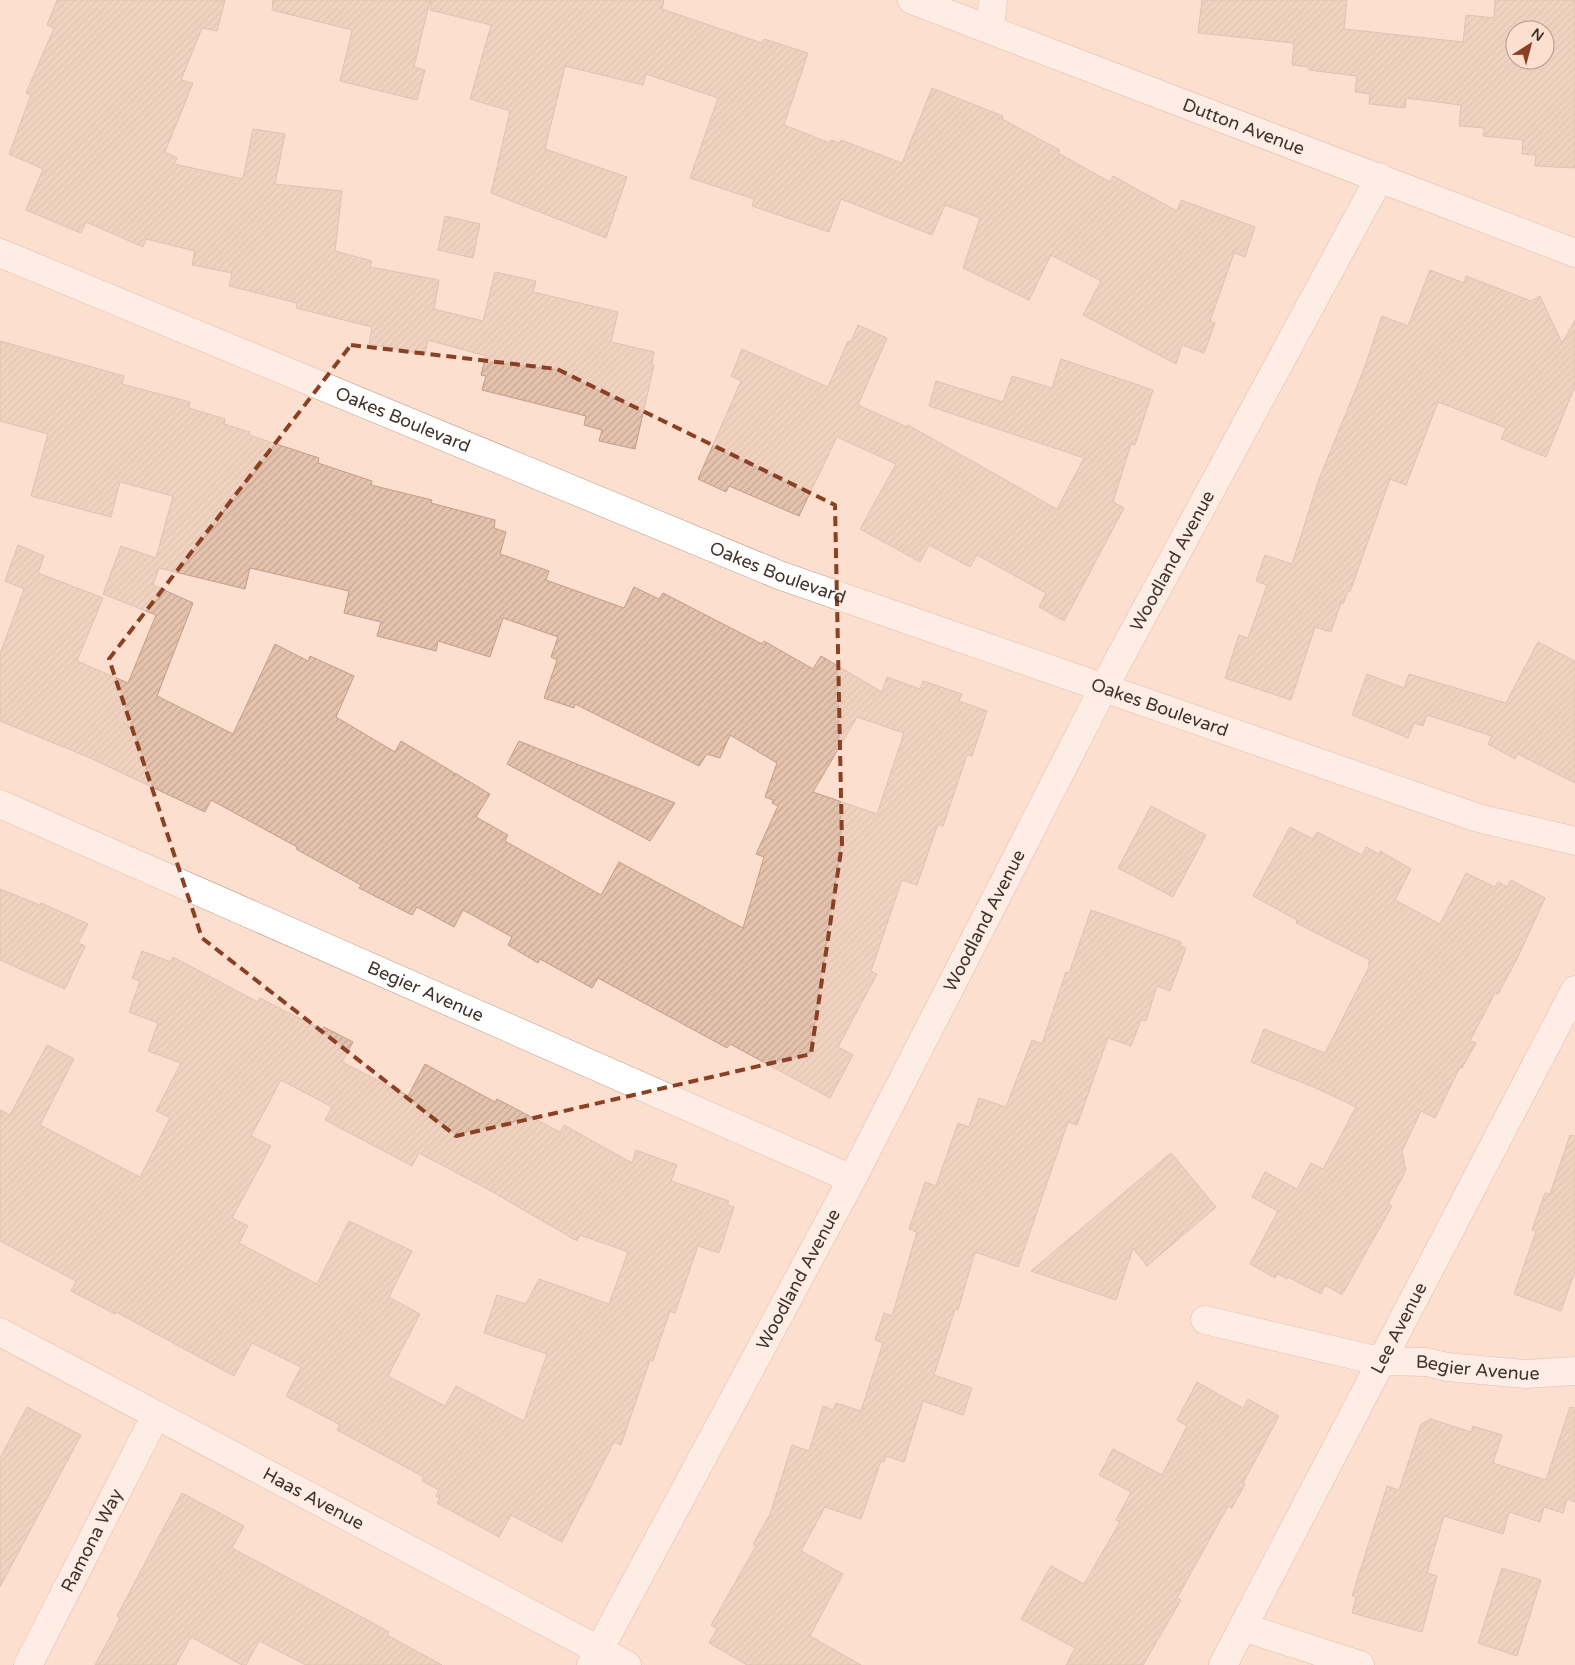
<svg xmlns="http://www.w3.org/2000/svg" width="1575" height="1665" viewBox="0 0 1575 1665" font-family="'Varela Round',sans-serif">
  <defs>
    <pattern id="building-hatch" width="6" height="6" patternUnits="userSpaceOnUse" patternTransform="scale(1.25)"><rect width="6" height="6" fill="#e4c2ad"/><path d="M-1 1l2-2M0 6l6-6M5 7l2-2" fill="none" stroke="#c5a795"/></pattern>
  </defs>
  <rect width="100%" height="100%" fill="#fcdfcf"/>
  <g fill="url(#building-hatch)" stroke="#c19f8b" fill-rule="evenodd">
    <path d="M 57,0 L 225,0 L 217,31 L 202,28 L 181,80 L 193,83 L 165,152 L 177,158 L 174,164 L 243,179 L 253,129 L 285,134 L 275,184 L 342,191 L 335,251 L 372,261 L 370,267 L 439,280 L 434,309 L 483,321 L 495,272 L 536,281 L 533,292 L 618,312 L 611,342 L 654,352 L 652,365 L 654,365 L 635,449 L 599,441 L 602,430 L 584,425 L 586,416 L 482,390 L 486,376 L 481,375 L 486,356 L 428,340 L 425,354 L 369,344 L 372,327 L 296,308 L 297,303 L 229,286 L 232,273 L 192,265 L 195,251 L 146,239 L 143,247 L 86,222 L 81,233 L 26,210 L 43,169 L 9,154 L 31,95 L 26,93 L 54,28 L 47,25 Z"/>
    <path d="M 273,0 L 430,0 L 414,67 L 425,70 L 417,100 L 340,81 L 352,30 L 272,10 Z"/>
    <path d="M 431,0 L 664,0 L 662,9 L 762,43 L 764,39 L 808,53 L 784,125 L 830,143 L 831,140 L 840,143 L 841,140 L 902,163 L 932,88 L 1003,116 L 1002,119 L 1060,150 L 1058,153 L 1110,182 L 1113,176 L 1177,211 L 1181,200 L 1255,227 L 1245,257 L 1234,253 L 1210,321 L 1215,323 L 1204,353 L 1182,345 L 1176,364 L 1083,315 L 1101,281 L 1051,255 L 1029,300 L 963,268 L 980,218 L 945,205 L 932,235 L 841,199 L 829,232 L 752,206 L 754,199 L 690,178 L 718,98 L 646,74 L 643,85 L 565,66 L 545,149 L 627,177 L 606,238 L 491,193 L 510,111 L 470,99 L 491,25 L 430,10 Z"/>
    <path d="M 1202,0 L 1347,0 L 1344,29 L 1463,42 L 1466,15 L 1494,18 L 1495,0 L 1575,0 L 1575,168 L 1535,166 L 1536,155 L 1522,154 L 1523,140 L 1483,136 L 1484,128 L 1459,126 L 1461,105 L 1406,98 L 1405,108 L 1369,104 L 1370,94 L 1355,92 L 1357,76 L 1309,70 L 1309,67 L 1292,65 L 1294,43 L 1198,33 ZM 1515,30 L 1545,30 L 1545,60 L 1515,60 Z"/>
    <path d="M 445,216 L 480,224 L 473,258 L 438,250 Z"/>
    <path d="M 1430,270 L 1464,283 L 1466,276 L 1531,301 L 1540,296 L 1562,343 L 1575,320 L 1575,386 L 1546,457 L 1501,439 L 1506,428 L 1438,402 L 1406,485 L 1390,479 L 1350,592 L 1348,591 L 1343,604 L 1341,603 L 1331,632 L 1315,627 L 1291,700 L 1225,678 L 1239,635 L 1248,638 L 1267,585 L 1256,581 L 1265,555 L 1292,564 L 1319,479 L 1364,369 L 1382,316 L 1408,326 Z"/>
    <path d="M 858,325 L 887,338 L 858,405 L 907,427 L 908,425 L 1057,509 L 1084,458 L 929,406 L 936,381 L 1003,402 L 1012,376 L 1052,388 L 1061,359 L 1153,390 L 1135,445 L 1131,444 L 1113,502 L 1124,508 L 1064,621 L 1039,607 L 1046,593 L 977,555 L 970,567 L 929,545 L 920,562 L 860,529 L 896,464 L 837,437 L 799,516 L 729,486 L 726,492 L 698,479 L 741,381 L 731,376 L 742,349 L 828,387 L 848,341 L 851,342 Z"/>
    <path d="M 0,341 L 124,376 L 122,384 L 190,402 L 189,408 L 225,419 L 224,424 L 250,432 L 249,435 L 319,458 L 318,463 L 372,481 L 371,485 L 432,500 L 431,503 L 495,520 L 494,528 L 506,532 L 500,554 L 549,571 L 546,580 L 624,608 L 634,587 L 659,599 L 663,593 L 762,644 L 764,641 L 813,669 L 821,656 L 882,692 L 887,677 L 920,689 L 923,681 L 962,694 L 959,701 L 987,711 L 972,756 L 967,755 L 943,826 L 938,824 L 917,885 L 902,880 L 871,971 L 877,974 L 838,1047 L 853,1055 L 830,1098 L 730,1044 L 727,1048 L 598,978 L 592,988 L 540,959 L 538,963 L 508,945 L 512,937 L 463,910 L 454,927 L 417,907 L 412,915 L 359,888 L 361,885 L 296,849 L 297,847 L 211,800 L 205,812 L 88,757 L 0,721 L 0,654 L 24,589 L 5,581 L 18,545 L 44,556 L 38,573 L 103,598 L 77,661 L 128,683 L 156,615 L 103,594 L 121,546 L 156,558 L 173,496 L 120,482 L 111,517 L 31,496 L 48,434 L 0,421 ZM 159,568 L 245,589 L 250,568 L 349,591 L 344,613 L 381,622 L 377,636 L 436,651 L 438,641 L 490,657 L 503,618 L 558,637 L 551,657 L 557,660 L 544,698 L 574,708 L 575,704 L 699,766 L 707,754 L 720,758 L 730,735 L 777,763 L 765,797 L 773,800 L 772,803 L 778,806 L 756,854 L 764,857 L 743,928 L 619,862 L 601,895 L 505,841 L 508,835 L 476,817 L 490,794 L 455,773 L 454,776 L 453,772 L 401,741 L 395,752 L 336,717 L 354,676 L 310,656 L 308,661 L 275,644 L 233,734 L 157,696 L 193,603 L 153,585 ZM 857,717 L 904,733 L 877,814 L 813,792 Z"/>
    <path d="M 1538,642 L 1575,661 L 1575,783 L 1518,754 L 1515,759 L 1488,744 L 1492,736 L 1427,715 L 1423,726 L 1414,723 L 1408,738 L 1352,715 L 1367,674 L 1404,688 L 1409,674 L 1506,703 Z"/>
    <path d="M 519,741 L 675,803 L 650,841 L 507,764 Z"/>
    <path d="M 1151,806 L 1206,835 L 1173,897 L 1118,868 Z"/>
    <path d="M 1290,827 L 1313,839 L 1317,832 L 1362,855 L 1366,847 L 1379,854 L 1380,851 L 1411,869 L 1395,900 L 1440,924 L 1466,873 L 1495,887 L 1498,882 L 1507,887 L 1511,880 L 1545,898 L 1517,959 L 1498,994 L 1495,993 L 1470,1041 L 1476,1043 L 1462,1068 L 1460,1067 L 1435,1118 L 1421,1111 L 1402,1151 L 1406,1170 L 1388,1204 L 1392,1206 L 1342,1295 L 1325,1285 L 1321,1294 L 1288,1277 L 1287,1279 L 1278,1274 L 1275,1278 L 1250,1264 L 1278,1211 L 1252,1197 L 1265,1172 L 1297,1189 L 1311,1163 L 1323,1169 L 1356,1107 L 1318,1089 L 1251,1062 L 1264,1029 L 1325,1053 L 1370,965 L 1368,964 L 1370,960 L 1296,923 L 1297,920 L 1253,896 Z"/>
    <path d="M 0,889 L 40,905 L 41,903 L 88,924 L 78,943 L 85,946 L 65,989 L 0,960 Z"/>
    <path d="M 1091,910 L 1181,942 L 1180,946 L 1186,948 L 1170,991 L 1157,986 L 1146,1021 L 1141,1020 L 1131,1046 L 1108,1038 L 1077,1125 L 1068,1122 L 1018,1267 L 975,1252 L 958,1310 L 955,1309 L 934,1375 L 972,1388 L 963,1415 L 923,1401 L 904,1462 L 886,1456 L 884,1462 L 881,1461 L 861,1519 L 825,1507 L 801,1551 L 843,1574 L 810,1636 L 861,1665 L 747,1665 L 709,1643 L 717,1629 L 711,1625 L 756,1546 L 753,1544 L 770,1514 L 792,1445 L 809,1451 L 823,1406 L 833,1410 L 836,1403 L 861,1411 L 883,1343 L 875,1340 L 884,1313 L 892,1316 L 917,1232 L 909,1229 L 925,1182 L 936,1186 L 958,1123 L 969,1127 L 979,1098 L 1006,1107 L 1032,1040 L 1042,1044 L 1066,972 L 1069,973 Z"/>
    <path d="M 142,951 L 171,962 L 173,957 L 258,1002 L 260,998 L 322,1030 L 324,1027 L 353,1042 L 342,1062 L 408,1096 L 425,1064 L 495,1102 L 497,1099 L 560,1132 L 564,1125 L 632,1163 L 636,1150 L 677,1165 L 671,1181 L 729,1201 L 727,1205 L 734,1207 L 719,1253 L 698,1246 L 675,1313 L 670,1311 L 653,1361 L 650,1360 L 621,1445 L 614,1442 L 562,1542 L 511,1515 L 499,1537 L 437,1503 L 440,1498 L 436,1496 L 439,1490 L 422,1481 L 424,1477 L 337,1430 L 340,1425 L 286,1396 L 301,1367 L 252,1343 L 234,1376 L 116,1312 L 115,1314 L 71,1291 L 76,1281 L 0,1241 L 0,1110 L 10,1115 L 47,1045 L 74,1059 L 40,1125 L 140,1177 L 170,1118 L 156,1111 L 181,1063 L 148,1051 L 158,1023 L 129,1012 L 140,981 L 132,978 ZM 281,1080 L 332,1107 L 325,1120 L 412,1166 L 419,1153 L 491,1191 L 577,1241 L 580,1235 L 628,1252 L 609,1304 L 539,1279 L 526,1304 L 497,1295 L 484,1333 L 547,1354 L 524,1421 L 456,1386 L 445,1406 L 388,1376 L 420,1314 L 389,1297 L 412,1251 L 349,1221 L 317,1284 L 239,1243 L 248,1226 L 232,1218 L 271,1146 L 251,1136 Z"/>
    <path d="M 1570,1135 L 1575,1136 L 1575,1271 L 1561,1311 L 1514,1294 L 1536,1231 L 1532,1230 L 1545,1193 L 1550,1194 Z"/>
    <path d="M 1171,1153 L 1216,1207 L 1147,1266 L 1133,1248 L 1116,1300 L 1031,1271 Z"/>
    <path d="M 1197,1382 L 1243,1408 L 1248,1399 L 1279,1416 L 1243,1483 L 1245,1484 L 1232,1508 L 1228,1506 L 1177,1598 L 1181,1600 L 1143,1665 L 1066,1665 L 1075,1648 L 1021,1619 L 1051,1566 L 1084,1584 L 1120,1522 L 1116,1520 L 1131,1492 L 1099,1475 L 1113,1449 L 1162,1475 L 1187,1426 L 1177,1420 Z"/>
    <path d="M 27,1407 L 81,1435 L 0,1587 L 0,1458 Z"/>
    <path d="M 1570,1407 L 1575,1408 L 1575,1502 L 1567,1499 L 1563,1513 L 1544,1507 L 1540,1522 L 1509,1512 L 1503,1534 L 1444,1516 L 1427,1573 L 1437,1576 L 1422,1632 L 1352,1613 L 1356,1597 L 1352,1596 L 1387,1486 L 1399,1490 L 1421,1424 L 1431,1419 L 1471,1432 L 1473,1426 L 1502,1435 L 1493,1463 L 1546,1480 Z"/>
    <path d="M 182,1493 L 244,1526 L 232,1548 L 373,1623 L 389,1632 L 387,1635 L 442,1665 L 306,1665 L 259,1641 L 246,1665 L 242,1665 L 191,1637 L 176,1665 L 95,1665 L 120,1618 L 117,1616 Z"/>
    <path d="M 1502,1568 L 1541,1580 L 1517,1656 L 1478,1643 Z"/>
  </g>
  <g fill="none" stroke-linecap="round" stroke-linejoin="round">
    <g stroke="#bb9a86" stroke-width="29">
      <g id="minor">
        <path id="s1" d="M 912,0 L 1575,253"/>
        <path d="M 990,30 L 993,0"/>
        <path id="s2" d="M 0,253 L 779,575 L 1478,818 L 1575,841"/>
        <path id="s3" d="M 0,804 L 852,1179"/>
        <path id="s4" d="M 1205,1320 L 1379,1361 L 1427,1362 L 1447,1367 L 1526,1374 L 1575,1371"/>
        <path id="s5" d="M 0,1332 L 627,1665"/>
        <path d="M 1243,1627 L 1360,1665"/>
        <path id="s6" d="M 28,1665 L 155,1417"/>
        <path id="s7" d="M 591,1665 L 852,1179 L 1104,687 L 1380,177"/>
        <path id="s8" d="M 1223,1665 L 1575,990"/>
      </g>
    </g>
    <use href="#minor" stroke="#fff" stroke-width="28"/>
  </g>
  <path d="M0 0H1575V1665H0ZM 351,345 L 557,369 L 835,505 L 842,844 L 811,1054 L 456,1136 L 202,938 L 109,659 Z" fill="#fcdfcf" fill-opacity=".55" fill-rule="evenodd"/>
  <path fill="none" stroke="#8a4123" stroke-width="4" stroke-dasharray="10 6" stroke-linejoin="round" d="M 351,345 L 557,369 L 835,505 L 842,844 L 811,1054 L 456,1136 L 202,938 L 109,659 Z"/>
  <g text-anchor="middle" stroke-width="4" stroke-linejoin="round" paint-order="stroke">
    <g font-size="18" fill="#41332b" stroke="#fcdfcf">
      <text dy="6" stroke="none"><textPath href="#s1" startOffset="355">Dutton Avenue</textPath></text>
      <text dy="6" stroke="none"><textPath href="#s2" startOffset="436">Oakes Boulevard</textPath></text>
      <text dy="6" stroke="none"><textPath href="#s7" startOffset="1248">Woodland Avenue</textPath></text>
      <text dy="6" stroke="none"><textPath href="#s2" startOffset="841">Oakes Boulevard</textPath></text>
      <text dy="6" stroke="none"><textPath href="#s2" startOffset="1246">Oakes Boulevard</textPath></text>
      <text dy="6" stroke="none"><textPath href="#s7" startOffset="842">Woodland Avenue</textPath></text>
      <text dy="6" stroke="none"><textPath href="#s3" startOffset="465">Begier Avenue</textPath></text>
      <text dy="6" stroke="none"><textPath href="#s7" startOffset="438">Woodland Avenue</textPath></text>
      <text dy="6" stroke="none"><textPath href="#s8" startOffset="380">Lee Avenue</textPath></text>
      <text dy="6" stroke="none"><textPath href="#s4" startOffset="278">Begier Avenue</textPath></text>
      <text dy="6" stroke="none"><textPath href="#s5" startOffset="355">Haas Avenue</textPath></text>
      <text dy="6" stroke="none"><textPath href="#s6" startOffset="140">Ramona Way</textPath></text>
    </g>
  </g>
  <g transform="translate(1530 45) rotate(36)"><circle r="24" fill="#fcdfcf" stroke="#b19a8d"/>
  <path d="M0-4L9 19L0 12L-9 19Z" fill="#8a4123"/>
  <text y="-8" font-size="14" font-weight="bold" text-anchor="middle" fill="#41332b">N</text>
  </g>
</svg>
